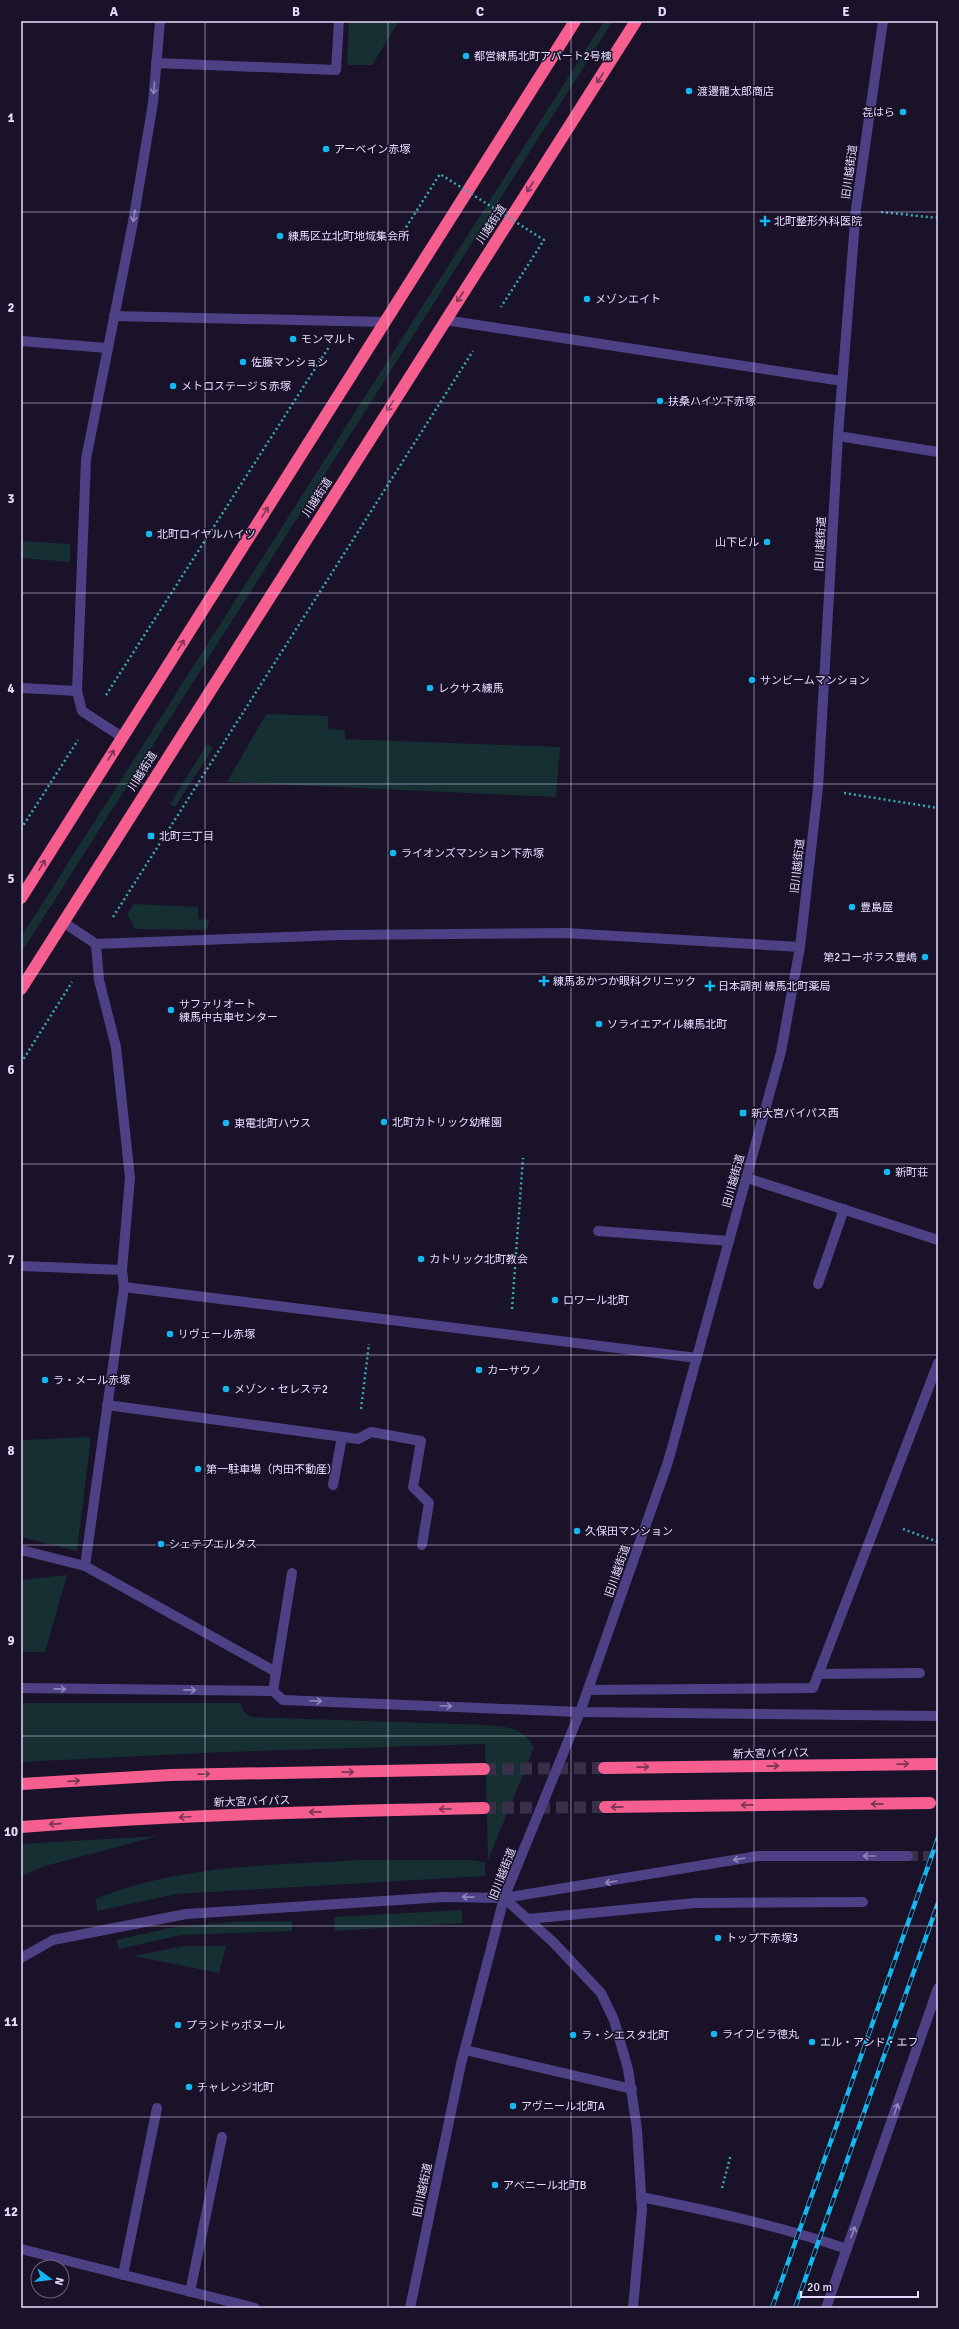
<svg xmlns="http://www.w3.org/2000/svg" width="959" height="2329" viewBox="0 0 959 2329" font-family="Signika,'Noto Sans JP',sans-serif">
  <rect width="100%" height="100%" fill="#191229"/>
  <g fill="#152f32">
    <path d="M 349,21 L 399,21 L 372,65 L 347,65 Z"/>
    <path d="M 604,21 L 613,21 L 21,953 L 21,937 Z"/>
    <path d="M 21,541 L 70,544 L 70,562 L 21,558 Z"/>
    <path d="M 266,714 L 328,716 L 328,729 L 345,730 L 345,739 L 560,747 L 556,797 L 227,782 Z"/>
    <path d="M 207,744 L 213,748 L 175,807 L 170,804 Z"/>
    <path d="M 134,904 L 198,907 L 198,919 L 209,920 L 207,930 L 135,929 L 127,914 Z"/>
    <path d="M 91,1437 L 77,1551 L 21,1537 L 21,1440 Z"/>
    <path d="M 67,1575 L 45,1652 L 21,1652 L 21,1580 Z"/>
    <path d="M 21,1703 L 241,1703 L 243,1711 L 250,1717 L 486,1725 C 506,1727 524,1727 534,1748 L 488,1860 L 485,1744 L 224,1752 L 21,1762 Z"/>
    <path d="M 158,1836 L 45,1866 L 21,1876 L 21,1844 Z"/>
    <path d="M 360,1860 L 468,1860 L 485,1862 L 485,1876 L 176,1894 L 97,1911 L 96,1899 C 174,1865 276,1865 360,1860 Z"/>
    <path d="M 462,1910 L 462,1923 L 335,1931 L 334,1917 Z"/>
    <path d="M 292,1921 L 292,1931 L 181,1935 L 119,1949 L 116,1940 L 174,1927 L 230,1922 Z"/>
    <path d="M 184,1946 L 226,1946 L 219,1973 L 133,1956 Z"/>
  </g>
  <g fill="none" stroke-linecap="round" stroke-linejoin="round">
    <path stroke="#383049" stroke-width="10" stroke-dasharray="10 5" stroke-linecap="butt" d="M 908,1856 L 938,1856"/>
    <g stroke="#383049" stroke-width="12" stroke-dasharray="12 6" stroke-linecap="butt">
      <path d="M 484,1769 L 604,1768"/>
      <path d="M 484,1808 L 605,1807"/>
    </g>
    <g stroke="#38a9b4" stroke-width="2.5" stroke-dasharray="2 3" stroke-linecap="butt">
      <path d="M 881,212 L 938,218"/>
      <path d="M 106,695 L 329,347"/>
      <path d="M 844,793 L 938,808"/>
      <path d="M 21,829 L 78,740"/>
      <path d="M 113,917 L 473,351"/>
      <path d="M 21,1063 L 72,982"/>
      <path d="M 512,1309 L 523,1158"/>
      <path d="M 361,1409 L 369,1344"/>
      <path d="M 903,1529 L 938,1542"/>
      <path d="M 722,2188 L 731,2154"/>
    </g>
    <g stroke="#4d4084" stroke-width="10">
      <path d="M 156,63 L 336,70 L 339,21"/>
      <path d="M 114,316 L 385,322"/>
      <path d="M 445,320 L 842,381"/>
      <path d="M 21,341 L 107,348"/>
      <path d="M 838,436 L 938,452"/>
      <path d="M 21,688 L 77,691"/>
      <path d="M 122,737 L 82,711 L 77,691 L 86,459 L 133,222 L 153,103 L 160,21"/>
      <path d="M 63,922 L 96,944 L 99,980 L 116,1047 L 130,1178 L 122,1270 L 124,1287 L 85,1566"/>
      <path d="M 96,944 L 339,935 L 566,933 L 800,947"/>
      <path d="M 747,1178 L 938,1240"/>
      <path d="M 598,1231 L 729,1241"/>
      <path d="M 21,1266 L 122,1270"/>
      <path d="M 818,1284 L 844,1209"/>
      <path d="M 124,1287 L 697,1358"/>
      <path d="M 107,1405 L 358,1439 L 371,1432 L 421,1441 L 413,1487 L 429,1503 L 422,1545"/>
      <path d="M 333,1485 L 342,1437"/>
      <path d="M 21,1550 L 85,1566 L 276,1672 L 273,1691"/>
      <path d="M 276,1672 L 292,1573"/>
      <path d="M 818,1674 L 920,1673"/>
      <path d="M 21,1688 L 273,1691 L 283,1700 L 580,1712 L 938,1716"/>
      <path d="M 588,1690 L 813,1688 L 938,1363"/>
      <path d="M 504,1898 L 553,1942 L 601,1993 L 614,2020 L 628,2069 L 637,2129 L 642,2210 L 633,2308"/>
      <path d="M 528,1919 L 695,1903 L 863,1902"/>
      <path d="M 21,1958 L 53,1940 L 186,1914 L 444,1897 L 504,1898 L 758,1856 L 908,1856"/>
      <path d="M 465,2050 L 632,2089"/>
      <path d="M 641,2197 C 711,2211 780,2226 847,2249"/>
      <path d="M 21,2249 L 255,2308"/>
      <path d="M 123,2275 L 157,2108"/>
      <path d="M 190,2292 L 222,2137"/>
      <path d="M 410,2308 L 461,2064 L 504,1898 L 580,1712 L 668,1462 L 781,1052 L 800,947 L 818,788 L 838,436 L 856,209 L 883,21"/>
      <path d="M 826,2308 L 938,1988"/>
    </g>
    <g stroke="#f55e8f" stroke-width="12">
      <path d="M 21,898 L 575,21"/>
      <path d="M 21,989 L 636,21"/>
      <path d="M 604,1768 L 938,1764"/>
      <path d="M 21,1784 L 170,1775 L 484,1769"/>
      <path d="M 605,1807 L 930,1803"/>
      <path d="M 21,1827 C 175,1815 330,1811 484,1808"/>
    </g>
    <g stroke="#14b8f1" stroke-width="4.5">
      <g id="rail">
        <path d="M 772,2308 L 938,1838"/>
        <path d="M 795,2308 L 938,1903"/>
      </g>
    </g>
    <use href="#rail" stroke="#191229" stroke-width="3" stroke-dasharray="9" stroke-linecap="butt"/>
    <path stroke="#38a9b4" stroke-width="2.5" stroke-dasharray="2 3" stroke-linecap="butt" d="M 398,240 L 440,174 L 544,240 L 501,307"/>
  </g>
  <defs><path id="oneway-shaft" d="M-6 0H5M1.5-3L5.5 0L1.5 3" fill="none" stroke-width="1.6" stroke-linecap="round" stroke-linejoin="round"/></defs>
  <g stroke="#7c3457">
    <use href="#oneway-shaft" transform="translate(600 78) rotate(123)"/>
    <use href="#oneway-shaft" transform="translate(530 187) rotate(123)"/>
    <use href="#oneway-shaft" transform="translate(460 297) rotate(123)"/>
    <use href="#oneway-shaft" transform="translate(390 406) rotate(123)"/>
    <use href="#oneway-shaft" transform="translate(265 512) rotate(-58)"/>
    <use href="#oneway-shaft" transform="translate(181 645) rotate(-58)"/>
    <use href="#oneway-shaft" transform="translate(111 755) rotate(-58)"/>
    <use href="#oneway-shaft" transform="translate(42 865) rotate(-58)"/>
    <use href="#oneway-shaft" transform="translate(903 1764) rotate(-1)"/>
    <use href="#oneway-shaft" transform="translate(773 1766) rotate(-1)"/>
    <use href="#oneway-shaft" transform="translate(643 1767) rotate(-1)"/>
    <use href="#oneway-shaft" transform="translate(348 1772) rotate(-1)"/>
    <use href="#oneway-shaft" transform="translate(204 1774) rotate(-1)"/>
    <use href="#oneway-shaft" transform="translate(74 1781) rotate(-4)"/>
    <use href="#oneway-shaft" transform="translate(877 1804) rotate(179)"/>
    <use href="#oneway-shaft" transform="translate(747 1805) rotate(179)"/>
    <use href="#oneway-shaft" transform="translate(617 1807) rotate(179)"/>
    <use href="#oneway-shaft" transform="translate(445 1809) rotate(179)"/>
    <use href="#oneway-shaft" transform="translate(315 1812) rotate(179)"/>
    <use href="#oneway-shaft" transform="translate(185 1817) rotate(177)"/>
    <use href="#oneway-shaft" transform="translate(55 1824) rotate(176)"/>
  </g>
  <g stroke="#9186ba">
    <use href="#oneway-shaft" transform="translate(154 88) rotate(95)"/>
    <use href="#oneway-shaft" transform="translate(134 216) rotate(100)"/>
    <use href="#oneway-shaft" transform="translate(60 1689) rotate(1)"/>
    <use href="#oneway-shaft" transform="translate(190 1690) rotate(1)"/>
    <use href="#oneway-shaft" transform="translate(316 1701) rotate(2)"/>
    <use href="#oneway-shaft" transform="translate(446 1706) rotate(2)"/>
    <use href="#oneway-shaft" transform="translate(869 1856) rotate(-180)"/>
    <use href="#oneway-shaft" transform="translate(739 1859) rotate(170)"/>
    <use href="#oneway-shaft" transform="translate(611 1882) rotate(170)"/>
    <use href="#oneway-shaft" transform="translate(468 1897) rotate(-179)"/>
    <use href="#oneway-shaft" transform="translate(896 2109) rotate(-71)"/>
    <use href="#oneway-shaft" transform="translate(853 2232) rotate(-71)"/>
  </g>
  <path fill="none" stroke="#e5dcfd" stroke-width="1" stroke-opacity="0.55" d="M 205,21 L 205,2308M 388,21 L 388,2308M 571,21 L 571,2308M 754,21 L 754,2308M 21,212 L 938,212M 21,403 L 938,403M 21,593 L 938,593M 21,784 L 938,784M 21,974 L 938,974M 21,1164 L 938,1164M 21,1355 L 938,1355M 21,1545 L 938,1545M 21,1736 L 938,1736M 21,1926 L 938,1926M 21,2117 L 938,2117"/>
  <g fill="#14b8f1" stroke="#191229" stroke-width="1.5">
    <circle cx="466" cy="56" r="4"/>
    <circle cx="689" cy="91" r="4"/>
    <circle cx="903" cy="112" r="4"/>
    <circle cx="326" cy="149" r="4"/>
    <path d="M763 215h4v4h4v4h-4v4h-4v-4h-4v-4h4z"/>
    <circle cx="280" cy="236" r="4"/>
    <circle cx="587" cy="299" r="4"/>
    <circle cx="293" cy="339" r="4"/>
    <circle cx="243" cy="362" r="4"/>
    <circle cx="173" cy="386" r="4"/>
    <circle cx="660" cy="401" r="4"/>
    <circle cx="149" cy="534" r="4"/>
    <circle cx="767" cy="542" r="4"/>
    <circle cx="752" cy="680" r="4"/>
    <circle cx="430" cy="688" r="4"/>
    <rect x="147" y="832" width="8" height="8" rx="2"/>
    <circle cx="393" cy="853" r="4"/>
    <circle cx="852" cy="907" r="4"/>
    <circle cx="925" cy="957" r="4"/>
    <path d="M542 975h4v4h4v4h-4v4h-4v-4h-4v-4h4z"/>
    <path d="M708 980h4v4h4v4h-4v4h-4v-4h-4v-4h4z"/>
    <circle cx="171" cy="1010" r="4"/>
    <circle cx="599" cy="1024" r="4"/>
    <rect x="739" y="1109" width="8" height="8" rx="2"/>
    <circle cx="384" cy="1122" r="4"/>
    <circle cx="226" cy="1123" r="4"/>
    <circle cx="887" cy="1172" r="4"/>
    <circle cx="421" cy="1259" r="4"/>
    <circle cx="555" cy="1300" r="4"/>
    <circle cx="170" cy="1334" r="4"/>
    <circle cx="479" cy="1370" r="4"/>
    <circle cx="45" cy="1380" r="4"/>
    <circle cx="226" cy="1389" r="4"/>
    <circle cx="198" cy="1469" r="4"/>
    <circle cx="577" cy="1531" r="4"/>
    <circle cx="161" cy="1544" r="4"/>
    <circle cx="718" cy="1938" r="4"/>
    <circle cx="178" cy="2025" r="4"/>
    <circle cx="714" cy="2034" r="4"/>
    <circle cx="573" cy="2035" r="4"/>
    <circle cx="812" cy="2042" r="4"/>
    <circle cx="189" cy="2087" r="4"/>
    <circle cx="513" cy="2106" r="4"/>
    <circle cx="495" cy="2185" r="4"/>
  </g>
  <g text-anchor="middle" stroke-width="3" stroke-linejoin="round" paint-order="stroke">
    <g font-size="11" fill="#e5dcfd" stroke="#191229" text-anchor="start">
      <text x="474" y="60">都営練馬北町アパート2号棟</text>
      <text x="697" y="95">渡邊龍太郎商店</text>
      <text x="895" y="116" text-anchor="end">㐂はら</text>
      <text x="334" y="153">アーベイン赤塚</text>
      <text x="774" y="225">北町整形外科医院</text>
      <text x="288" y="240">練馬区立北町地域集会所</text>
      <text x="595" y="303">メゾンエイト</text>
      <text x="301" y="343">モンマルト</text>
      <text x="251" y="366">佐藤マンション</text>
      <text x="181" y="390">メトロステージＳ赤塚</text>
      <text x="668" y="405">扶桑ハイツ下赤塚</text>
      <text x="157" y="538">北町ロイヤルハイツ</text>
      <text x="759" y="546" text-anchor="end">山下ビル</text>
      <text x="760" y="684">サンビームマンション</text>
      <text x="438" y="692">レクサス練馬</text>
      <text x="159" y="840">北町三丁目</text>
      <text x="401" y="857">ライオンズマンション下赤塚</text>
      <text x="860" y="911">豊島屋</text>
      <text x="917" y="961" text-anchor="end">第2コーポラス豊嶋</text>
      <text x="553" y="985">練馬あかつか眼科クリニック</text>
      <text x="718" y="990">日本調剤 練馬北町薬局</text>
      <text x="179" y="1008">サファリオート<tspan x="179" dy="13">練馬中古車センター</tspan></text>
      <text x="607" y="1028">ソライエアイル練馬北町</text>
      <text x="751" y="1117">新大宮バイパス西</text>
      <text x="392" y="1126">北町カトリック幼稚園</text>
      <text x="234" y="1127">東電北町ハウス</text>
      <text x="895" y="1176">新町荘</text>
      <text x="429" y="1263">カトリック北町教会</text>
      <text x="563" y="1304">ロワール北町</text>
      <text x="178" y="1338">リヴェール赤塚</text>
      <text x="487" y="1374">カーサウノ</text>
      <text x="53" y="1384">ラ・メール赤塚</text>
      <text x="234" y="1393">メゾン・セレステ2</text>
      <text x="206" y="1473">第一駐車場（内田不動産）</text>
      <text x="585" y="1535">久保田マンション</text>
      <text x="169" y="1548">シェテプエルタス</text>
      <text x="726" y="1942">トップ下赤塚3</text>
      <text x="186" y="2029">プランドゥボヌール</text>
      <text x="722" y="2038">ライフビラ徳丸</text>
      <text x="581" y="2039">ラ・シエスタ北町</text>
      <text x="820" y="2046">エル・アンド・エフ</text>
      <text x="197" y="2091">チャレンジ北町</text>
      <text x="521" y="2110">アヴニール北町A</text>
      <text x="503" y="2189">アベニール北町B</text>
    </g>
    <g font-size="11" fill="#e5dcfd" stroke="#191229">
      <text transform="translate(849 172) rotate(-82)" y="4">旧川越街道</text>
      <text transform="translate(491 224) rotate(-57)" y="4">川越街道</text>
      <text transform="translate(317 497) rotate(-57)" y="4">川越街道</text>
      <text transform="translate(820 544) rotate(-87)" y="4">旧川越街道</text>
      <text transform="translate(142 771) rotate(-58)" y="4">川越街道</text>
      <text transform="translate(797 866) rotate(-84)" y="4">旧川越街道</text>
      <text transform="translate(733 1181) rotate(-75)" y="4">旧川越街道</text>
      <text transform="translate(617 1571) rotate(-71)" y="4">旧川越街道</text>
      <text transform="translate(771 1753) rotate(-1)" y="4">新大宮バイパス</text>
      <text transform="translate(252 1801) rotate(-2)" y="4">新大宮バイパス</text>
      <text transform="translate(502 1874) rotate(-69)" y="4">旧川越街道</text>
      <text transform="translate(422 2190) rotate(-78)" y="4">旧川越街道</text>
    </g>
  </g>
  <rect width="959" height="2329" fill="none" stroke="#191229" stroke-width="44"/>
  <g transform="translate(50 2279) rotate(105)"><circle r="19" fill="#191229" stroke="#6b637e"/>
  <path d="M0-3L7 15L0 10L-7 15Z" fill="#14b8f1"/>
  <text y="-6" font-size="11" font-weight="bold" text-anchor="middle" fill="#e5dcfd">N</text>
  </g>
  <path d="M801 2291v6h117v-6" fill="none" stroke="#e5dcfd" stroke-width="2"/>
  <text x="807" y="2291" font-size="12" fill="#e5dcfd" stroke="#191229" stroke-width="3" paint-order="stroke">20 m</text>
  <rect x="22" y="22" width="915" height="2285" fill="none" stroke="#e5dcfd" stroke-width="1.5"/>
  <g font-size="13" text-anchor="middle" font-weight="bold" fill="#e5dcfd">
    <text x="114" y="16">A</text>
    <text x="296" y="16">B</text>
    <text x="480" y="16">C</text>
    <text x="662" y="16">D</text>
    <text x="846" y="16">E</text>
    <text x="11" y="122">1</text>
    <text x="11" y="312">2</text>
    <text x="11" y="503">3</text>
    <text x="11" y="693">4</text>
    <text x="11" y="883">5</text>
    <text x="11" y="1074">6</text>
    <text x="11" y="1264">7</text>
    <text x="11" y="1455">8</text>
    <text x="11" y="1645">9</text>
    <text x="11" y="1836">10</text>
    <text x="11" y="2026">11</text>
    <text x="11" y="2216">12</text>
  </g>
</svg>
